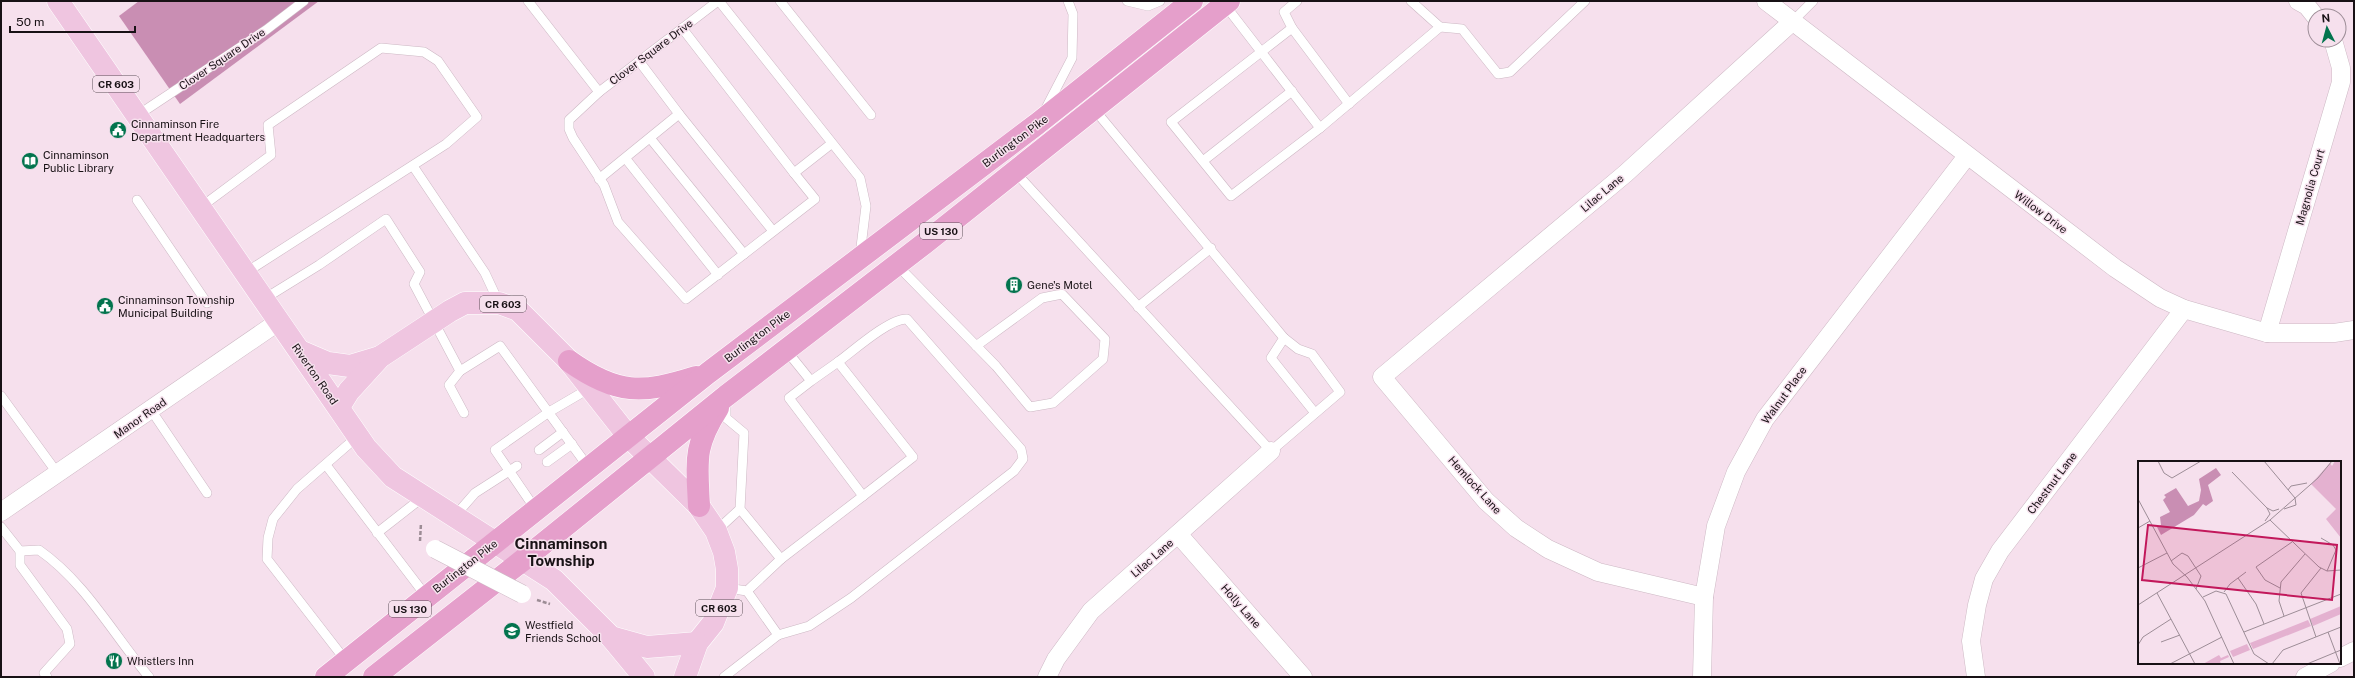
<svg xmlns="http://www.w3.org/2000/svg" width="2355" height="678" viewBox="0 0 2355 678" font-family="'Public Sans',sans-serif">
  <rect width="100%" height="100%" fill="#f6e0ed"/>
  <path fill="#c98eb3" d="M 139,1 L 319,1 L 180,104 L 119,16 Z"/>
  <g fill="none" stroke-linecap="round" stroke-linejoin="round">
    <g stroke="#cdb8c4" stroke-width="10">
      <g id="lane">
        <path d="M 528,1 L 599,92"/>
        <path d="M 718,1 L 599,92 L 569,120 L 569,129 L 573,138 L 604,185 L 618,222 L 686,299 L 815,199 L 794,173 L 831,144"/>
        <path d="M 719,1 L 860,178 L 866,206 L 860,255"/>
        <path d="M 780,1 L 871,115"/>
        <path d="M 1127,1 L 1148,6 L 1160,1"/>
        <path d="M 1225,5 L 1320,128 L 1231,196 L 1171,122 L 1292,28 L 1284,12 L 1297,1"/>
        <path d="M 1793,21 L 1813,1"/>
        <path d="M 1440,27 L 1462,29 L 1498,74 L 1510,72 L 1585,1"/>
        <path d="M 682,28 L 794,173"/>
        <path d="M 1292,28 L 1349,104"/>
        <path d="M 639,61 L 679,114 L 773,231"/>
        <path d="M 1045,110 L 1072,58 L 1073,14 L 1068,1"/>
        <path d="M 138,115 L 266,30 L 304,1"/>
        <path d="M 1320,128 L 1440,27 L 1411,1"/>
        <path d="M 650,138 L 744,254"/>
        <path d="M 626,159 L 718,275"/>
        <path d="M 1203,161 L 1292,91"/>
        <path d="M 413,166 L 485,273 L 499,303"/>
        <path d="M 1015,172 L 1271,451 L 1340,392 L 1312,354 L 1298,349 L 1284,338 L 1094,109"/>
        <path d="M 599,179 L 679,114"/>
        <path d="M 137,200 L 207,303"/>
        <path d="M 201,207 L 271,155 L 268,125 L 381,48 L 424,52 L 438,61 L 477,117 L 446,144 L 245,273"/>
        <path d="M 897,265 L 996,366 L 1030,407 L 1053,403 L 1103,359 L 1105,339 L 1062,294 L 1042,298 L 976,346"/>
        <path d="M 264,299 L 319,265 L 386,219 L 420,272 L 414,284 L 460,371"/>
        <path d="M 1138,307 L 1211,248"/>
        <path d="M 1284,338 L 1271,358 L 1315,413"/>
        <path d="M 786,350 L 811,381 L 789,398 L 863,496 L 913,457 L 838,362 L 811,381"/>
        <path d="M 1,396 L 58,474"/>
        <path d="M 726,403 L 726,418 L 744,433 L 740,509 L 781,559 L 747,591 L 727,588"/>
        <path d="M 151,410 L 207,493"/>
        <path d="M 464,413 L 449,385 L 460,371 L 500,346 L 589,468"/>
        <path d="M 539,450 L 563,432"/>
        <path d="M 547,462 L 572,444"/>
        <path d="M 326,465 L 426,596"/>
        <path d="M 536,510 L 495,450 L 549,412 L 590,388"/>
        <path d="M 454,517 L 475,493 L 517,466"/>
        <path d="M 1,527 L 20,551 L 20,565 L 67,629 L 70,644 L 44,673 L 47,677"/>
        <path d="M 716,531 L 740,509"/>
        <path d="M 377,533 L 423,497"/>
        <path d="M 20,551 L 39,550 C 85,582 113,634 149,677"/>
        <path d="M 781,559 L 863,496"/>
        <path d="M 778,635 L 809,626 L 851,598 L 1014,471 L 1023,459 L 1021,449 L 907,319 C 890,318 853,351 838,362"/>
        <path d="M 346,661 L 267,559 L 268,538 L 273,519 L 297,489 L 358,436"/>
        <path d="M 724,677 L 778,635 L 747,591"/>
      </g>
    </g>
    <g stroke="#cdb8c4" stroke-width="19">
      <g id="street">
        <path d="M 1766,1 L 2115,268 L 2160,298 L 2184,309 L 2267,333 L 2334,333 L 2354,330"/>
        <path d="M 2298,1 L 2307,6 L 2315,16"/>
        <path d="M 2267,333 L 2341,82 L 2341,68 L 2333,40"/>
        <path d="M 1,512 L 278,322"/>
        <path d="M 1179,535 L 1303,677"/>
        <path d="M 1704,597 L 1598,572 L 1548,549 L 1516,528 L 1486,501 L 1382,377 L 1625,174 L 1793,21"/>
        <path d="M 2340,658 L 2354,651"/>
        <path d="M 1047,677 L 1056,659 L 1091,611 L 1271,451"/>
        <path d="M 1702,677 L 1704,597 L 1716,526 L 1736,472 L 1765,419 L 1967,156"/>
        <path d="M 1976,677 L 1971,641 L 1977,605 L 1984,579 L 2000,551 L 2184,309"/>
        <path d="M 2305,677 L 2331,663"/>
      </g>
    </g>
    <g stroke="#fff" stroke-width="23">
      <g id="primary">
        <path d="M 58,1 L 366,448 L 393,477 L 554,580 L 611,637 L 644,677"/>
        <path d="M 300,351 L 328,363 L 350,366 L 380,357"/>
        <path d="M 339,407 L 349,391 L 380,357 L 450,311 L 465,303 L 499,303 L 518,310 L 569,361 L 628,436 L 699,506 L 716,531 L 724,552 L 727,569 L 727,588 L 713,623 L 697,643 L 685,677"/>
        <path d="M 611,637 L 647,647 L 697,643"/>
      </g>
    </g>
    <g stroke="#fff" stroke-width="23">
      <g id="highway">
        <path d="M 569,361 C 617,395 642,394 696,377"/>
        <path d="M 699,506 C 697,461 693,447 718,408"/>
        <path d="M 326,677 L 708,373 L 1037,124 L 1192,1"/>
        <path d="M 374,677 L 523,560 L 726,396 L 925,243 L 1229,1"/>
      </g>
    </g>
    <g stroke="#9c8c95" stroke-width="2.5" stroke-dasharray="4 2" stroke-linecap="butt">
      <path d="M 420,541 L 421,523"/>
      <path d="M 537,600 L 550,604"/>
    </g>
    <use href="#lane" stroke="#fff" stroke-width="9"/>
    <use href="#street" stroke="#fff" stroke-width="18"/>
    <use href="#primary" stroke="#efc5e0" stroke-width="22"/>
    <use href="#highway" stroke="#e59fcb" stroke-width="22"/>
    <g stroke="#cdb8c4" stroke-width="19" stroke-linecap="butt">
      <path id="street-bridge" d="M 435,549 L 522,594"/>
    </g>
    <use href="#street-bridge" stroke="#fff" stroke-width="18"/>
  </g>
  <defs>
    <g id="civic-disc" transform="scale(0.9)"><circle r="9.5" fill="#03744e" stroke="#f6e0ed"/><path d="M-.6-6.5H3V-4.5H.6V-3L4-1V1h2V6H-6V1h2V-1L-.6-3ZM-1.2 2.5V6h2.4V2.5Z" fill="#fff"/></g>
    <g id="library-disc" transform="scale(0.9)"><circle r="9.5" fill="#03744e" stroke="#f6e0ed"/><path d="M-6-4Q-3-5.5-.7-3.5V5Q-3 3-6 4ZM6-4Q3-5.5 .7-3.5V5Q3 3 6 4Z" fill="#fff"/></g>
    <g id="building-disc" transform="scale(0.9)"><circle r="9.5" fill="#03744e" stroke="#f6e0ed"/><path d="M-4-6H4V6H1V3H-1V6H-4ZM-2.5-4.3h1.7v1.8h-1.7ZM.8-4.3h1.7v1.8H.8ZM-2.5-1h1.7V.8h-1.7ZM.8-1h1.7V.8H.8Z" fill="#fff"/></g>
    <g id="school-disc" transform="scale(0.9)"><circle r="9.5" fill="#03744e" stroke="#f6e0ed"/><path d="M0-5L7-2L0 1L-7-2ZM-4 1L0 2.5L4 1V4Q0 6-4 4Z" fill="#fff"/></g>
    <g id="restaurant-disc" transform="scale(0.9)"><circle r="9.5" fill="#03744e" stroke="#f6e0ed"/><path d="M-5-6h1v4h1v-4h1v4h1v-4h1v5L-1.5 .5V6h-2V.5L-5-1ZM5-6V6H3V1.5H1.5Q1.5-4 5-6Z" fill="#fff"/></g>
  </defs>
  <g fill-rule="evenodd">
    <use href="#civic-disc" x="118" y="130"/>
    <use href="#library-disc" x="30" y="161"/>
    <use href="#building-disc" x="1014" y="285"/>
    <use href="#civic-disc" x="105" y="306"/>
    <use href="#school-disc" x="512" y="631"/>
    <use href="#restaurant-disc" x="114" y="661"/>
  </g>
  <g text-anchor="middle" stroke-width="3" stroke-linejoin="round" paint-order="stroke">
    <g fill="#f6e0ed" stroke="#5b4f56" stroke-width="1">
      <rect x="93" y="76" width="46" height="16" rx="3"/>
      <rect x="920" y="223" width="42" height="16" rx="3"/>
      <rect x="480" y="296" width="46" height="16" rx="3"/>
      <rect x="696" y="600" width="46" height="16" rx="3"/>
      <rect x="389" y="601" width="42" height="16" rx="3"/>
    </g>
    <g font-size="10" font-weight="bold" fill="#181115">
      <text x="116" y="88">CR 603</text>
      <text x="941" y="235">US 130</text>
      <text x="503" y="308">CR 603</text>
      <text x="719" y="612">CR 603</text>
      <text x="410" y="613">US 130</text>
    </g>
    <g font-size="11" fill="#181115" stroke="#f6e0ed">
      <text transform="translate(651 52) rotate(-37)" y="4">Clover Square Drive</text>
      <text transform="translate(222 59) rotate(-34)" y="4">Clover Square Drive</text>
      <text transform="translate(1015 141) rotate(-37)" y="4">Burlington Pike</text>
      <text transform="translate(2310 187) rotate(-74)" y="4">Magnolia Court</text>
      <text transform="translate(1602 193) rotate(-40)" y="4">Lilac Lane</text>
      <text transform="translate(2041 212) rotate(37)" y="4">Willow Drive</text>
      <text transform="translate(757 336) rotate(-37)" y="4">Burlington Pike</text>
      <text transform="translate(315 374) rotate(55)" y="4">Riverton Road</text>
      <text transform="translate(1784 395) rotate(-54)" y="4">Walnut Place</text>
      <text transform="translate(140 418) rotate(-35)" y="4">Manor Road</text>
      <text transform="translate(2052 483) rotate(-53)" y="4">Chestnut Lane</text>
      <text transform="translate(1475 485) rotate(48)" y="4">Hemlock Lane</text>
      <text transform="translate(1152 558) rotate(-41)" y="4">Lilac Lane</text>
      <text transform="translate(465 566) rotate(-38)" y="4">Burlington Pike</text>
      <text transform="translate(1241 606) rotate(49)" y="4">Holly Lane</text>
    </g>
    <g font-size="11" fill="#181115" stroke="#f6e0ed" text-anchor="start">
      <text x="131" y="128">Cinnaminson Fire<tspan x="131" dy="13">Department Headquarters</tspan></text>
      <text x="43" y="159">Cinnaminson<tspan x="43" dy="13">Public Library</tspan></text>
      <text x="1027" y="289">Gene's Motel</text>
      <text x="118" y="304">Cinnaminson Township<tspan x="118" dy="13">Municipal Building</tspan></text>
      <text x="525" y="629">Westfield<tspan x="525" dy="13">Friends School</tspan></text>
      <text x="127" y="665">Whistlers Inn</text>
    </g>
    <g font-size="15" font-weight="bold" fill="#181115" stroke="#f6e0ed">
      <text x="561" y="549">Cinnaminson<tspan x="561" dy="17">Township</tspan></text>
    </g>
  </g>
  <g transform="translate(2138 461)">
    <rect width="203" height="203" fill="#f6e0ed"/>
    <path d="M 197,0 L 203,0 L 203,77 L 188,58 L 198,48 L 173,23 L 192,2 L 194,5 ZM 203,145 L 203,153 L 175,165 L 172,158 ZM 170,159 L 173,165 L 115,188 L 112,182 ZM 109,183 L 112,189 L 95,196 L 92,190 ZM 81,194 L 83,197 L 90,194 L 91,196 L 82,200 L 83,203 L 65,203 Z" fill="#e4b1d0"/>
    <path d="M 78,7 L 83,14 L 70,24 L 75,40 L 68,45 L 65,43 L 56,54 L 23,74 L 19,66 L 23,64 L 22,56 L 32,51 L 25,39 L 28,36 L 26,34 L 38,27 L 50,45 L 61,40 L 63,29 L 61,18 Z" fill="#c98eb3"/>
    <path fill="none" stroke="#9d8d97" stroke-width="1" d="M 20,0 L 26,12 L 34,17 L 63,0M 126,0 L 157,37M 94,11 L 129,47 L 132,53 L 127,60M 150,29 L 153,25 L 169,22M 0,38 L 35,103 L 49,116 L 67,140 L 96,203M 129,47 L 135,50 L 141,48M 146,48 L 158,44 L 157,37M 132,59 L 181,106 L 189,110 L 203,109M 0,67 L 12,60M 183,77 L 195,84 L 198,89 L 189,110M 33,100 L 44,92 L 50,95 L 63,115 L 58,128M 0,107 L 29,92M 100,117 L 118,143 L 126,163M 142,127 L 127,119 L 118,106 L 154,81M 86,131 L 92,123 L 108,111M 19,132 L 57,203M 65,136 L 78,130 L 88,133 L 116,193 L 131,203M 0,144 L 132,59 L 180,17 L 194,0M 146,155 L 141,140 L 143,121 L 167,93M 106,171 L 203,133M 190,171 L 202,203M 178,176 L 163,132 L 183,107M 23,181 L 42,174M 0,184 L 5,176 L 33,158M 32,203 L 84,176M 134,203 L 145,189 L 203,166M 169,203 L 203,189"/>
    <path fill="#c2185b" fill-opacity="0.15" stroke="#c2185b" stroke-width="2" d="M 10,64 L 199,84 L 194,139 L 4,119 Z"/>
    <rect width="203" height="203" fill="none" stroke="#181115" stroke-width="2"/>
  </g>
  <rect width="2355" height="678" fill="none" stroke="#181115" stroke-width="4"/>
  <g transform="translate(2327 28) rotate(354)"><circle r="19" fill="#f6e0ed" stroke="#9d8d97"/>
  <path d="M0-3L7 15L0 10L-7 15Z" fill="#03744e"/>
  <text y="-6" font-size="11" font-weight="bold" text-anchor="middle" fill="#181115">N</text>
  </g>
  <path d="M10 26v6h125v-6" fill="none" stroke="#181115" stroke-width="2"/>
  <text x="16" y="26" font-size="12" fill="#181115" stroke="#f6e0ed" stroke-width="3" paint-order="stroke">50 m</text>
</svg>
